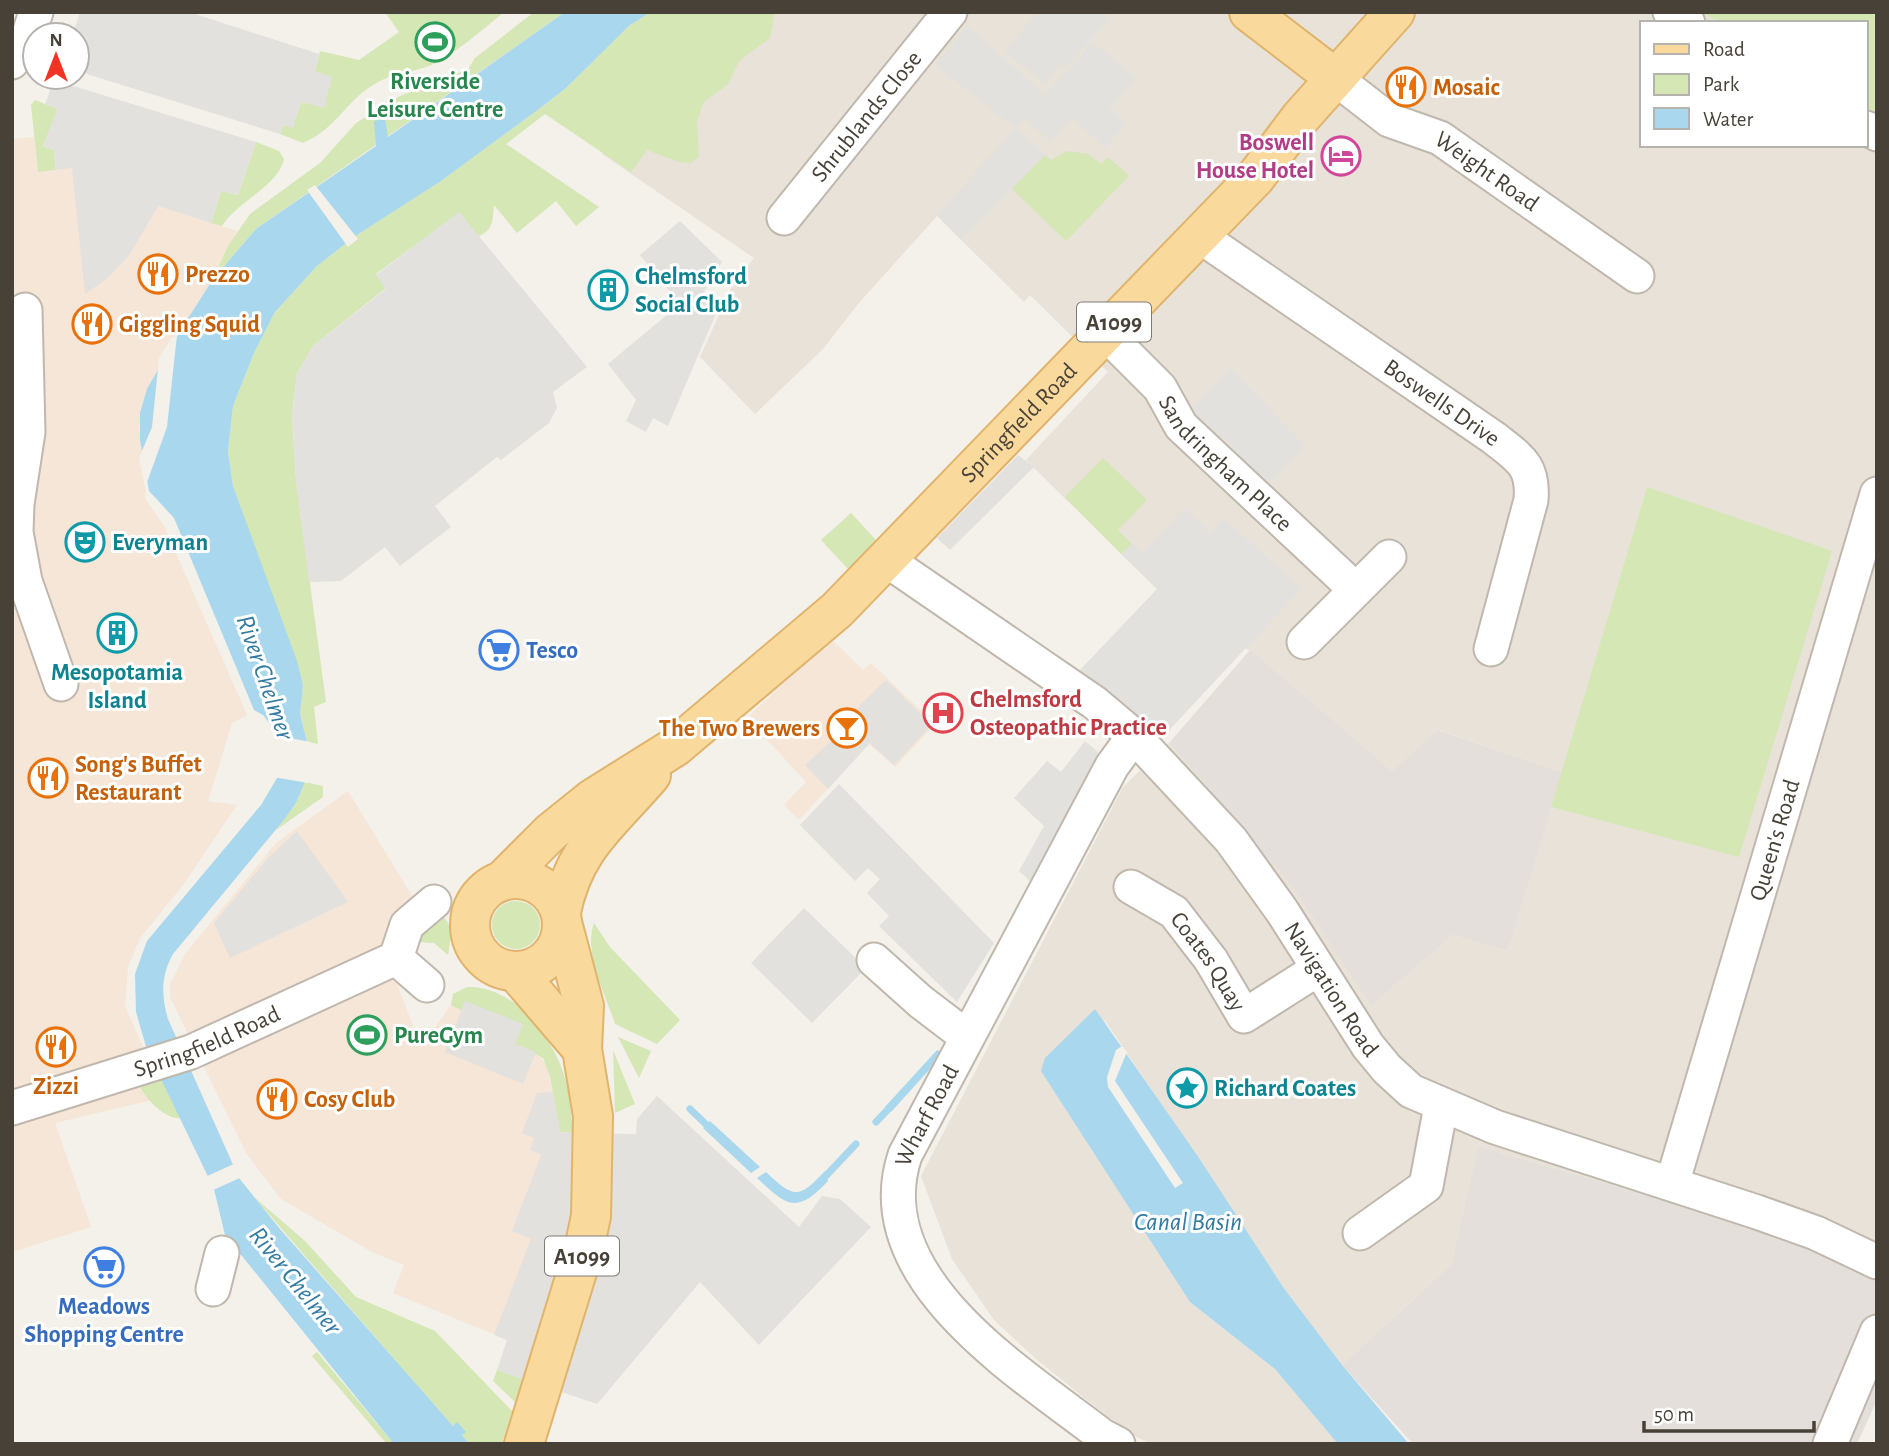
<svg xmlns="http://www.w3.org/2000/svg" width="1889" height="1456" viewBox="0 0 1889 1456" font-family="'Alegreya Sans',sans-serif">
  <rect width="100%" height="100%" fill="#f4f0ea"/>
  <path fill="#e8e2d8" d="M 738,12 L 1701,12 L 1720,23 L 1642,23 L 1642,145 L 1866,145 L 1866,111 L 1877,118 L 1877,1281 L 1763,1229 L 1478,1146 L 1451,1265 L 1342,1365 L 1283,1287 L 1104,1019 L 1190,1302 L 1275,1369 L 1338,1444 L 1152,1444 L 1128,1433 L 1036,1359 L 994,1320 L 952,1259 L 921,1176 L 1123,787 L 1169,743 L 1295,888 L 1371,1006 L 1453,935 L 1508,951 L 1551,807 L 1739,856 L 1647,487 L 1562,772 L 1439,730 L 1392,771 L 1250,651 L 1157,589 L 1026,460 L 1108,372 L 1030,295 L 1024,302 L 937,216 L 858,304 L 823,349 L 755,414 L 700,357 L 731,288 L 754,258 L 602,154 L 639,109 Z"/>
  <g fill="#f5e6d7">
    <path d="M 34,137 L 38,172 L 72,168 L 158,206 L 237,231 L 213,279 L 147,389 L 139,427 L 146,480 L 145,499 L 163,524 L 247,715 L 232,723 L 208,801 L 237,805 L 183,885 L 140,938 L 128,967 L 125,1006 L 165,1097 L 55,1123 L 91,1227 L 12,1252 L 12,139 Z"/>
    <path d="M 831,639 L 863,670 L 871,663 L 935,724 L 895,767 L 869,744 L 799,820 L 784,805 L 806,782 L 762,734 L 765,731 L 750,715 Z"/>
    <path d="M 348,791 L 420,909 L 384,950 L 421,1047 L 451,1005 L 536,1052 L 547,1066 L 560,1132 L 508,1340 L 393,1293 L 404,1265 L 372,1252 L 281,1199 L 246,1153 L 170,997 L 170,985 L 185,954 L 276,843 Z"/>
  </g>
  <g fill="#e4dfdb">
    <path d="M 1250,650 L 1392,771 L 1438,730 L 1562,772 L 1508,951 L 1453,935 L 1371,1006 L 1294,888 L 1169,743 Z"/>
    <path d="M 1478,1146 L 1763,1229 L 1877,1281 L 1877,1400 L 1857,1444 L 1413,1444 L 1342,1365 L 1451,1265 Z"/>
  </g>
  <g fill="#d4e7b5">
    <path d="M 385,12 L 504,12 C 486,27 450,58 429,66 C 410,73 391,73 373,85 C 344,103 337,128 303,143 L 280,134 L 283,125 L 293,127 L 301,102 L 324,107 L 315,71 L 320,51 L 359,60 L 399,32 Z"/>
    <path d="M 534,12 L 565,12 L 256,229 L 213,279 L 228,246 L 250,214 L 320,163 L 356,123 L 400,96 L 468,69 L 475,58 Z"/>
    <path d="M 651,12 L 775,12 L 770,38 L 739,61 L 728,84 L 703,103 L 697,122 L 699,156 L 691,163 L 679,162 L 647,150 L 631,172 L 545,114 L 506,144 L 599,207 L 576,226 L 556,201 L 517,233 L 494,205 C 493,218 493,232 478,236 L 459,213 L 376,274 L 386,288 L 314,345 L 297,373 L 292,414 L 296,480 L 326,702 L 314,707 L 318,744 L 307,742 L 300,714 L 303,686 L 233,486 L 228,451 L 233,406 L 254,353 L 275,312 L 317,266 L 354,237 L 441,181 L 539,109 L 566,88 L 630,25 Z"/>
    <path d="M 1701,12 L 1877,12 L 1877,118 L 1866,111 L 1866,23 L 1720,23 Z"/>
    <path d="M 35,100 L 58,109 L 43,146 L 54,150 L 56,170 L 38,172 L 31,105 Z"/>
    <path d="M 256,142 L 279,151 L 284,159 C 279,185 237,202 222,226 L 211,223 L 221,191 L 238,195 Z"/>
    <path d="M 1067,151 L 1088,154 L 1101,164 L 1108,157 L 1129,176 L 1066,241 L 1011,188 L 1045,155 L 1051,160 Z"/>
    <path d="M 1103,458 L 1147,500 L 1118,530 L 1132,544 L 1121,554 L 1065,497 Z"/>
    <path d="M 1647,487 L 1832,551 L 1739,857 L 1551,807 Z"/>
    <path d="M 851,513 L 877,541 L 848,569 L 821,540 Z"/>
    <path d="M 305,782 L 323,786 L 323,797 L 276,830 L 296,803 Z"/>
    <circle cx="516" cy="925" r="24"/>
    <path d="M 440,910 L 452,930 L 448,955 L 434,943 L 419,942 L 411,931 Z"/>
    <path d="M 594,923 L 610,947 L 680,1020 L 657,1044 L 615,1024 C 606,995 583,953 594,923 Z"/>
    <path d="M 467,987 C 514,985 553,1037 565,1078 C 570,1096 571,1115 573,1133 L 560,1132 L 550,1077 L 543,1058 L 515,1044 L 465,1002 L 462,1011 L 451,1005 L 453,994 Z"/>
    <path d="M 618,1037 L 651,1051 L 639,1078 Z"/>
    <path d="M 613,1050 L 635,1104 L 615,1113 Z"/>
    <path d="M 162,1079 L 181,1118 C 166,1120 145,1099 140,1086 Z"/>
    <path d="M 254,1197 L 305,1241 L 356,1297 L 435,1331 L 512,1411 L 502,1444 L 469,1444 L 462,1435 L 465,1432 L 453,1426 L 421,1390 Z"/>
    <path d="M 317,1352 L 394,1444 L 387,1444 L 312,1356 Z"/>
    <path d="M 497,1370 L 523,1379 L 515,1402 L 493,1381 Z"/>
  </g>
  <g fill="#e3e1de">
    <path d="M 80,12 L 189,12 L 319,54 L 315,71 L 332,77 L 324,108 L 301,102 L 293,128 L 283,125 L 280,134 L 77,71 L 77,35 L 73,35 Z"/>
    <path d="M 1038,12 L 1102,12 L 1109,18 L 1066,68 L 1060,65 L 1045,84 L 1004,51 Z"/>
    <path d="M 967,26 L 1045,95 L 1092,42 L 1136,79 L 1109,108 L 1125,123 L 1105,148 L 1072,118 L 1050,141 L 1024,118 L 1016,128 L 1045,155 L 961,240 L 937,215 L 1015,128 L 935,65 Z"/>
    <path d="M 54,80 L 256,142 L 238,195 L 221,191 L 211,223 L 158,206 L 130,254 L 108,278 L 85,294 L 72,168 L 56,170 L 54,150 L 43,146 L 58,109 L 45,104 Z"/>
    <path d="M 459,212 L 587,367 L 553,392 L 557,408 L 549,423 L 501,460 L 497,457 L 435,506 L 451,527 L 400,566 L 385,547 L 341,581 L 309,582 L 296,480 L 292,414 L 297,373 L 314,345 L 386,289 L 376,275 Z"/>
    <path d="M 680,221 L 722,262 L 703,293 L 717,311 L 668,426 L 653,418 L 646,432 L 626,421 L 636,400 L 608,364 L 680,304 L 640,255 Z"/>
    <path d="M 1230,368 L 1305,446 L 1269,484 L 1225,440 L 1190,411 Z"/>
    <path d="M 1018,455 L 1034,467 L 950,550 L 937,538 Z"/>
    <path d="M 1184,508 L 1210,533 L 1224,518 L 1301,589 L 1160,740 L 1108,691 L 1079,671 L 1157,589 L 1121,554 L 1132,544 L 1142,553 Z"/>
    <path d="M 886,680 L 932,725 L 894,765 L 870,743 L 828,789 L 805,765 L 843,730 L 848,725 L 844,721 Z"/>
    <path d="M 1085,741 L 1098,752 L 1093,767 L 1032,883 L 1019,871 L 1044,826 L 1014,798 L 1047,761 L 1061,772 Z"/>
    <path d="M 839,784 L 994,943 L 957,1002 L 879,926 L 889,916 L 867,893 L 880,879 L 868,868 L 855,881 L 800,825 Z"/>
    <path d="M 297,831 L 348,902 L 230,958 L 214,923 L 269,857 Z"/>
    <path d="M 804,908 L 866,968 L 812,1023 L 751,963 Z"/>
    <path d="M 465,1001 L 523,1024 L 515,1044 L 536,1052 L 523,1084 L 445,1052 Z"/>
    <path d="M 553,1092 L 560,1132 L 573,1133 L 636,1134 L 637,1119 L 657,1096 L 799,1227 L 822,1196 L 840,1199 L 871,1227 L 759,1345 L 700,1282 L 597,1404 L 497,1370 L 507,1340 L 494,1335 L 531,1239 L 512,1231 L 541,1155 L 530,1150 L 534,1138 L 522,1133 L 537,1093 Z"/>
  </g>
  <g fill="#a9d7ee">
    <path d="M 565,12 L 651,12 L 630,25 L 566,88 L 539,109 L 441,181 L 354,237 L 317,266 L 275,312 L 254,353 L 233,406 L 228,451 L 233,486 L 297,661 L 303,686 L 300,714 L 307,742 L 305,782 L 296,803 L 283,821 L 173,954 C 161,975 161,996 168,1019 L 239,1178 L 280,1229 L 453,1426 L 457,1422 L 466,1432 L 462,1435 L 469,1444 L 394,1444 L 225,1235 L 214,1189 L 147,1050 L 136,1012 L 135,974 L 147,941 L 261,805 L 277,778 L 275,730 L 263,715 L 254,710 L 174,518 L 149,491 L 140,440 L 140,413 L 147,389 L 185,323 L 213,279 L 256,229 L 376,146 L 374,121 L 385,119 L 388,137 Z"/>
    <path d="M 1095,1009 L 1197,1155 L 1283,1287 L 1342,1365 L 1409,1444 L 1338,1444 L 1275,1369 L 1190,1302 L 1041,1071 L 1045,1058 Z"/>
    <path d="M 937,1050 L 941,1052 L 930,1069 L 891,1112 L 885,1107 Z"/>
    <path d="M 710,1121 L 760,1167 L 751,1173 L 703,1128 Z"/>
    <path d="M 825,1171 L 828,1181 C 797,1214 788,1207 757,1178 L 766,1172 C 794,1198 798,1200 825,1171 Z"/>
  </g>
  <g fill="#f4f0ea">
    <path d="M 315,185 L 358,239 L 348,247 L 307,190 Z"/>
    <path d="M 177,335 L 167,427 L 145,488 L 139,458 L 152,427 L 159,358 L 171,338 Z"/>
    <path d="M 273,735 L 311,742 L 308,783 L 273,777 Z"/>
    <path d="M 1122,1046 L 1127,1052 L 1115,1081 L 1183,1183 L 1175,1188 L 1108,1087 L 1107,1077 L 1116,1050 Z"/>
    <path d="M 236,1163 L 242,1177 L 211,1191 L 205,1177 Z"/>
  </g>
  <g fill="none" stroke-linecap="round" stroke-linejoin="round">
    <g stroke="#a9d7ee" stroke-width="7">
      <path d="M 690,1109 L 712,1130"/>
      <path d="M 876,1122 L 894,1103"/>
      <path d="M 821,1181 L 856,1144"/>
    </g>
    <g stroke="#c0b7ad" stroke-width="37">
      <g id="minor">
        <path d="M 1670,12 L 1688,23"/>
        <path d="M 12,62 L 29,34 L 36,12"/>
        <path id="s1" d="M 1335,78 L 1389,120 L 1440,138 L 1637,276"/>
        <path d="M 1866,128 L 1877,134"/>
        <path id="s2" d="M 784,218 L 950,12"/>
        <path id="s3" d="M 1198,235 L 1494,438 C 1519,458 1534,465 1531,500 L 1491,649"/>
        <path d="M 25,310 L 28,432 L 17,504 L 16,532 L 25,581 L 61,684"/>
        <path id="s4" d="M 1104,332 L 1160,388 L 1181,426 L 1355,589"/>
        <path id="s5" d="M 885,559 L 1095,703 L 1134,736 L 1231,840 L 1282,911 L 1368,1046 L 1387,1069 L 1411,1091 L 1495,1127 L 1757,1212 L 1816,1233 L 1877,1262"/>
        <path d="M 1304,642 L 1389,557"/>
        <path id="s6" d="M 1131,887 L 1174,912 L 1211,960 L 1244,1016 L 1318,969"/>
        <path d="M 396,958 L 427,985"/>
        <path d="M 874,960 L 921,1002 L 967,1037"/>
        <path id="s7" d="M 12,1108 L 191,1052 L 396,958 L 407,925 L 434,902"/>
        <path id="s8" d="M 1672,1184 L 1877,494"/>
        <path d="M 1360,1233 L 1426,1186 L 1441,1106"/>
        <path d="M 213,1289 L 222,1253"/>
        <path id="s9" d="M 1118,1444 L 1101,1435 C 1020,1372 864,1278 905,1155 L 1112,766 L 1134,736"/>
        <path d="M 1830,1444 L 1877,1332"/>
      </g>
    </g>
    <g stroke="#e0b46d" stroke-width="42">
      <g id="major">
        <path d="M 1249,12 L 1335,78"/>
        <circle cx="516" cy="925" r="46"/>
        <path id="s10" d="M 502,881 L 551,832 L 592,799 L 675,747 L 837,610 L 1255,178 L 1301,117 L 1395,12"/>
        <path d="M 561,912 C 574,847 610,823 651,775"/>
        <path d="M 516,972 L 582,1049"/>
        <path d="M 524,1444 L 584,1249 L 591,1216 L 593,1116 L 582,1049 L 584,1006 L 563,926"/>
      </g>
    </g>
    <use href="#minor" stroke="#fff" stroke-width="33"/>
    <use href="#major" stroke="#fad99d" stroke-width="38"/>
  </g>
  <defs>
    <g id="stadium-ring" transform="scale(2.0125)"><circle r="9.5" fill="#fff" stroke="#2e9e5b" stroke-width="1.5"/><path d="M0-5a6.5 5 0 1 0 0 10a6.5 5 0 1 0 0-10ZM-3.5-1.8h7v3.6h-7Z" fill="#2e9e5b"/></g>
    <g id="restaurant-ring" transform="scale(2.0125)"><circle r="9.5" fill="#fff" stroke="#e8710a" stroke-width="1.5"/><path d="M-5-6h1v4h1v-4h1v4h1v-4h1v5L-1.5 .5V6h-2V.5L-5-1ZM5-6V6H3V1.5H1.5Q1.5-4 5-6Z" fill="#e8710a"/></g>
    <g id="hotel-ring" transform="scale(2.0125)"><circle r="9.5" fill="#fff" stroke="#d1479c" stroke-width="1.5"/><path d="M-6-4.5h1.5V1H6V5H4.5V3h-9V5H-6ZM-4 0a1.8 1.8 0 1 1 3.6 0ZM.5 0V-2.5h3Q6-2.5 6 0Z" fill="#d1479c"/></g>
    <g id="building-ring" transform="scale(2.0125)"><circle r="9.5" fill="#fff" stroke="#0f9aa8" stroke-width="1.5"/><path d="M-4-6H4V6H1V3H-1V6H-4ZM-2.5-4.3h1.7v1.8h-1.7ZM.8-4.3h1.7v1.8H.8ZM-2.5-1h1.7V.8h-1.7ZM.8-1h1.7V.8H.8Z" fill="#0f9aa8"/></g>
    <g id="theatre-ring" transform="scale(2.0125)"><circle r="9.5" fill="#fff" stroke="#0f9aa8" stroke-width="1.5"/><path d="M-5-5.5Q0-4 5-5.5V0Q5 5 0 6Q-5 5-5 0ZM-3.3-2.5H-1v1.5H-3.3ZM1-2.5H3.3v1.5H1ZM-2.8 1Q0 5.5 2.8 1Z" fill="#0f9aa8"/></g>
    <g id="supermarket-ring" transform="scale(2.0125)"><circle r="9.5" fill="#fff" stroke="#3f7fe0" stroke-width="1.5"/><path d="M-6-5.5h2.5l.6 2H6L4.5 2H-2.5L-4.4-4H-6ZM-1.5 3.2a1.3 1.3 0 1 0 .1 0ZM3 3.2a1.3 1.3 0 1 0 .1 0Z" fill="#3f7fe0"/></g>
    <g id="hospital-ring" transform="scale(2.0125)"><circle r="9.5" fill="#fff" stroke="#e0444e" stroke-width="1.5"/><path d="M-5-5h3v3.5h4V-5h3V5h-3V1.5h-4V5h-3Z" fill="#e0444e"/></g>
    <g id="bar-ring" transform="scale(2.0125)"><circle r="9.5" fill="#fff" stroke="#e8710a" stroke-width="1.5"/><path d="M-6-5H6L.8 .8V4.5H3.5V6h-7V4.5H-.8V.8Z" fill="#e8710a"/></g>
    <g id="sight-ring" transform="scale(2.0125)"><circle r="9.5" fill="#fff" stroke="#0f9aa8" stroke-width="1.5"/><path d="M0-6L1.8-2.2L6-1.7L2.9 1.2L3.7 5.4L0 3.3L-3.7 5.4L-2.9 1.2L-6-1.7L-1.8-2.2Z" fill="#0f9aa8"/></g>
  </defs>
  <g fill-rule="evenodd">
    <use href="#stadium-ring" x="435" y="42"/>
    <use href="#restaurant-ring" x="1406" y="87"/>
    <use href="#hotel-ring" x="1341" y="156"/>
    <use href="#restaurant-ring" x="158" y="274"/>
    <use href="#building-ring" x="608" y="290"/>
    <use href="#restaurant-ring" x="92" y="324"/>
    <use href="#theatre-ring" x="85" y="542"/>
    <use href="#building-ring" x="117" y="633"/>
    <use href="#supermarket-ring" x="499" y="650"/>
    <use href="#hospital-ring" x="943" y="713"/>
    <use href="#bar-ring" x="847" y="728"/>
    <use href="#restaurant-ring" x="48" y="778"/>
    <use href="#stadium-ring" x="367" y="1035"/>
    <use href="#restaurant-ring" x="56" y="1047"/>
    <use href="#sight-ring" x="1187" y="1088"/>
    <use href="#restaurant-ring" x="277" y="1099"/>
    <use href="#supermarket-ring" x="104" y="1267"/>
  </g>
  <g text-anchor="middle" stroke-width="6" stroke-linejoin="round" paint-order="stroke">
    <g fill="#fff" stroke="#7f7a74" stroke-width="2">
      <rect x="1077" y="302.5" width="74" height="39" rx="5"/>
      <rect x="545" y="1236.5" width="74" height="39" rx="5"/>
    </g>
    <g font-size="23" font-weight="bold" fill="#484138">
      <text x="1114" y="330">A1099</text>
      <text x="582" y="1264">A1099</text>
    </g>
    <g font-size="24" font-weight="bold" fill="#27864d" stroke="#fff">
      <text x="435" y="89">Riverside<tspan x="435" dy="28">Leisure Centre</tspan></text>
      <text x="394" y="1043" text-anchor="start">PureGym</text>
    </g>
    <g font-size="24" font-weight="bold" fill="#c56008" stroke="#fff" text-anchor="start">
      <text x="1433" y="95">Mosaic</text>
      <text x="185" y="282">Prezzo</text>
      <text x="119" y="332">Giggling Squid</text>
      <text x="820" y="736" text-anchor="end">The Two Brewers</text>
      <text x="75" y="772">Song's Buffet<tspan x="75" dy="28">Restaurant</tspan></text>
      <text x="56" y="1094" text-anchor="middle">Zizzi</text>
      <text x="304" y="1107">Cosy Club</text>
    </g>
    <g font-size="24" fill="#484138" stroke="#fff">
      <text dy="8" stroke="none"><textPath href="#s2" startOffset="131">Shrublands Close</textPath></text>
      <text dy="8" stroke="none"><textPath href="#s1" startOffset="180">Weight Road</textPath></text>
      <text dy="8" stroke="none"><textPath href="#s3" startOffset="296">Boswells Drive</textPath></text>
      <text dy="8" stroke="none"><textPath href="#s10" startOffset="693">Springfield Road</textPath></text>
      <text dy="8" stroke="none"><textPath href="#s4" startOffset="180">Sandringham Place</textPath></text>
      <text dy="8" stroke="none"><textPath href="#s8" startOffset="359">Queen's Road</textPath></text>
      <text dy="8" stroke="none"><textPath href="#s6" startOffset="110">Coates Quay</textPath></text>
      <text dy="8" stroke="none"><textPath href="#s5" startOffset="628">Navigation Road</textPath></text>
      <text dy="8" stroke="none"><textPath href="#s7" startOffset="206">Springfield Road</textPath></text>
      <text dy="8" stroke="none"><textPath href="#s9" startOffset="430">Wharf Road</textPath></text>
    </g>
    <g font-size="24" font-weight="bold" fill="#b23c85" stroke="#fff" text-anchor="end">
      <text x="1314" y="150">Boswell<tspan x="1314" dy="28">House Hotel</tspan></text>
    </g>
    <g font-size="24" font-weight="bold" fill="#0d838f" stroke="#fff" text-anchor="start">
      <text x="635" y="284">Chelmsford<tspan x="635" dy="28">Social Club</tspan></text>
      <text x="112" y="550">Everyman</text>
      <text x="117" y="680" text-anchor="middle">Mesopotamia<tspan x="117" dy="28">Island</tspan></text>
      <text x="1214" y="1096">Richard Coates</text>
    </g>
    <g font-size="24" font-weight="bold" fill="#366cbe" stroke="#fff" text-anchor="start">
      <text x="526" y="658">Tesco</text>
      <text x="104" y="1314" text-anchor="middle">Meadows<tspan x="104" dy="28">Shopping Centre</tspan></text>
    </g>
    <g font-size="24" font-weight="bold" fill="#be3a42" stroke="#fff" text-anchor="start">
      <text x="970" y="707">Chelmsford<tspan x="970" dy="28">Osteopathic Practice</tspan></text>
    </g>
    <g font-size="26" font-style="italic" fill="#317aa1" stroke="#fff">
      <text transform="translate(266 677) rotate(71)" y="9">River Chelmer</text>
      <text x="1188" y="1230">Canal Basin</text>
      <text transform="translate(296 1280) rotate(51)" y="9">River Chelmer</text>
    </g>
  </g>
  <rect width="1889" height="1456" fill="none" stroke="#484138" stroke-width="28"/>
  <rect x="1640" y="21" width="228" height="126" fill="#ffffff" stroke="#b6b3af" stroke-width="2"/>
  <rect x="1654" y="44" width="35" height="10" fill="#fad99d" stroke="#b6b3af" stroke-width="2"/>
  <text x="1703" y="56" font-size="21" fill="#484138">Road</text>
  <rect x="1654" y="74" width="35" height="21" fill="#d4e7b5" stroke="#b6b3af" stroke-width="2"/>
  <text x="1703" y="91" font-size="21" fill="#484138">Park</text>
  <rect x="1654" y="108" width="35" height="21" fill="#a9d7ee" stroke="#b6b3af" stroke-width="2"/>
  <text x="1703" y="126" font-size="21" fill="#484138">Water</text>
  <g transform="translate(56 56)"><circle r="33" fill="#ffffff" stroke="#b6b3af" stroke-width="2"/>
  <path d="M0-5L12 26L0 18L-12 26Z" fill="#f13424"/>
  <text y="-10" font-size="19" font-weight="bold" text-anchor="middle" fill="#484138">N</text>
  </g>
  <path d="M1644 1421v10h170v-10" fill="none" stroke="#484138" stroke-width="3.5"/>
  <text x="1654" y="1421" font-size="21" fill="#484138" stroke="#ffffff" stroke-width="5" paint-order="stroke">50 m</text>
</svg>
